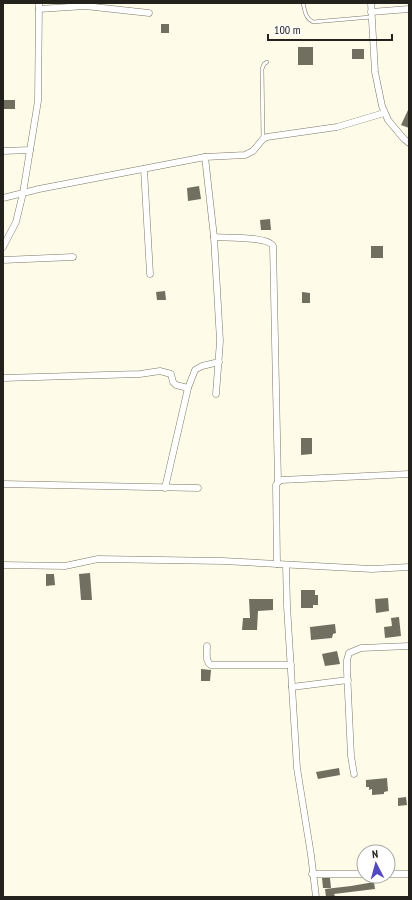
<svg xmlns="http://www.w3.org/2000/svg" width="412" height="900" viewBox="0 0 412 900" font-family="'PT Sans Narrow',sans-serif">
  <rect width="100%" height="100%" fill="#fefce9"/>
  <g fill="#716f5f">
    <rect x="161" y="24" width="8" height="9"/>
    <rect x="298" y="47" width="15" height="18"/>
    <rect x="352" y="49" width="12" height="10"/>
    <rect x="3" y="100" width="12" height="9"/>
    <path d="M 409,108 L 409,128 L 401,125 Z"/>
    <path d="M 199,186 L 201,199 L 188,201 L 187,188 Z"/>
    <path d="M 270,219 L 271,230 L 261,230 L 260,220 Z"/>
    <rect x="371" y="246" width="12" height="12"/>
    <path d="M 165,291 L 166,300 L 157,300 L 156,292 Z"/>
    <path d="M 302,292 L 310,293 L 310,303 L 302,303 Z"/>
    <path d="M 301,438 L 312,438 L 312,454 L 301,455 Z"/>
    <path d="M 90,573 L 92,600 L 81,600 L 79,574 Z"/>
    <path d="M 46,574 L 54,574 L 55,585 L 46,586 Z"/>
    <path d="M 301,590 L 315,590 L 315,595 L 318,595 L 318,605 L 313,605 L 313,608 L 301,608 Z"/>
    <path d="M 388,598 L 389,611 L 376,613 L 375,599 Z"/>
    <path d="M 249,599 L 273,599 L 273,610 L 258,611 L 257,630 L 242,630 L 243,618 L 250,618 Z"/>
    <path d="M 399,617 L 401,636 L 385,638 L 384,627 L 392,626 L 391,618 Z"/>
    <path d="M 335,624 L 336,633 L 333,634 L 332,638 L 311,640 L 310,627 Z"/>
    <path d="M 337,651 L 340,664 L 325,666 L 322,654 Z"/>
    <path d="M 201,669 L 211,670 L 210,681 L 201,681 Z"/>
    <path d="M 339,768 L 340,775 L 318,779 L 316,772 Z"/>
    <path d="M 387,778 L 388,791 L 384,792 L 384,794 L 372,795 L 372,789 L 369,790 L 369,787 L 366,787 L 366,780 Z"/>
    <path d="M 406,797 L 407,805 L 398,806 L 398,798 Z"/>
    <path d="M 322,878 L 330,878 L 331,888 L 323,888 Z"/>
    <path d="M 374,882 L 375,889 L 334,894 L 335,896 L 326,897 L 325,889 L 351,886 Z"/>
  </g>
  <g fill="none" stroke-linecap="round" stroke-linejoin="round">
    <g stroke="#797766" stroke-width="4">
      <g id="service">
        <path d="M 303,3 C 305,11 305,18 313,22 L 371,17"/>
        <path d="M 263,139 L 262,69 L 264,64 L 267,62"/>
      </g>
    </g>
    <g stroke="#797766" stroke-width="7">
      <g id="minor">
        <path d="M 371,3 L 375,72 L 382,106 L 388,120 L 404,139 L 409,143"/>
        <path d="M 39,9 L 85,6 L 149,13"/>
        <path d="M 371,12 L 409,9"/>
        <path d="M 3,151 L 30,150"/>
        <path d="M 205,157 L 214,237 L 220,341 L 216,394"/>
        <path d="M 144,169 L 150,274"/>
        <path d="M 3,198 L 39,189 L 205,157 L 245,155 L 253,151 L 263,139 L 267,137 L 337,127 L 384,113"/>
        <path d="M 214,237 C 226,238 268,236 273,246 L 278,482"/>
        <path d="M 3,247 L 16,222 L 23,193 L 38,101 L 39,3"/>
        <path d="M 3,260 L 73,257"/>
        <path d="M 3,378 L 140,374 L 160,371 L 171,374 L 173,382 L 176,385 L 188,388 L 195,370 L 202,366 L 219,362"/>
        <path d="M 3,484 L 198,488"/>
        <path d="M 165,488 L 188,388"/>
        <path d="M 277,564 L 276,485 L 278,482 L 281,480 L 409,474"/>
        <path d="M 3,565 L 65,566 L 98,559 L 223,561 L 372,569 L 409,567"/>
        <path d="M 286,565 L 287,606 L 297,768 L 311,855 L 316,897"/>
        <path d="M 207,646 C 207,652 205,662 211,665 L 291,665"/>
        <path d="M 292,687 L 348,680"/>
        <path d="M 354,774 L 351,756 L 347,671 L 347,660 L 349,653 L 361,648 L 409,646"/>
        <path d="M 312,874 L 364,874"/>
        <path d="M 388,874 L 409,874"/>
      </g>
    </g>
    <use href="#service" stroke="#fff" stroke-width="3"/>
    <use href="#minor" stroke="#fff" stroke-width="6"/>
  </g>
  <rect width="412" height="900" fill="none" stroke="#23221c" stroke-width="8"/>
  <g transform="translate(376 864) rotate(354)"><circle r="19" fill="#ffffff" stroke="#a7a7a4"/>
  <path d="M0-3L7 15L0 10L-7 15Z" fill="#5448c0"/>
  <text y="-6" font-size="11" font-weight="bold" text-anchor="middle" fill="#23221c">N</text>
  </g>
  <path d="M268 34v6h124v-6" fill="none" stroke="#23221c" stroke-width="2"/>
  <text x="274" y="34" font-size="12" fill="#23221c" stroke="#ffffff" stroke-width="3" paint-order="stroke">100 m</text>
</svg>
